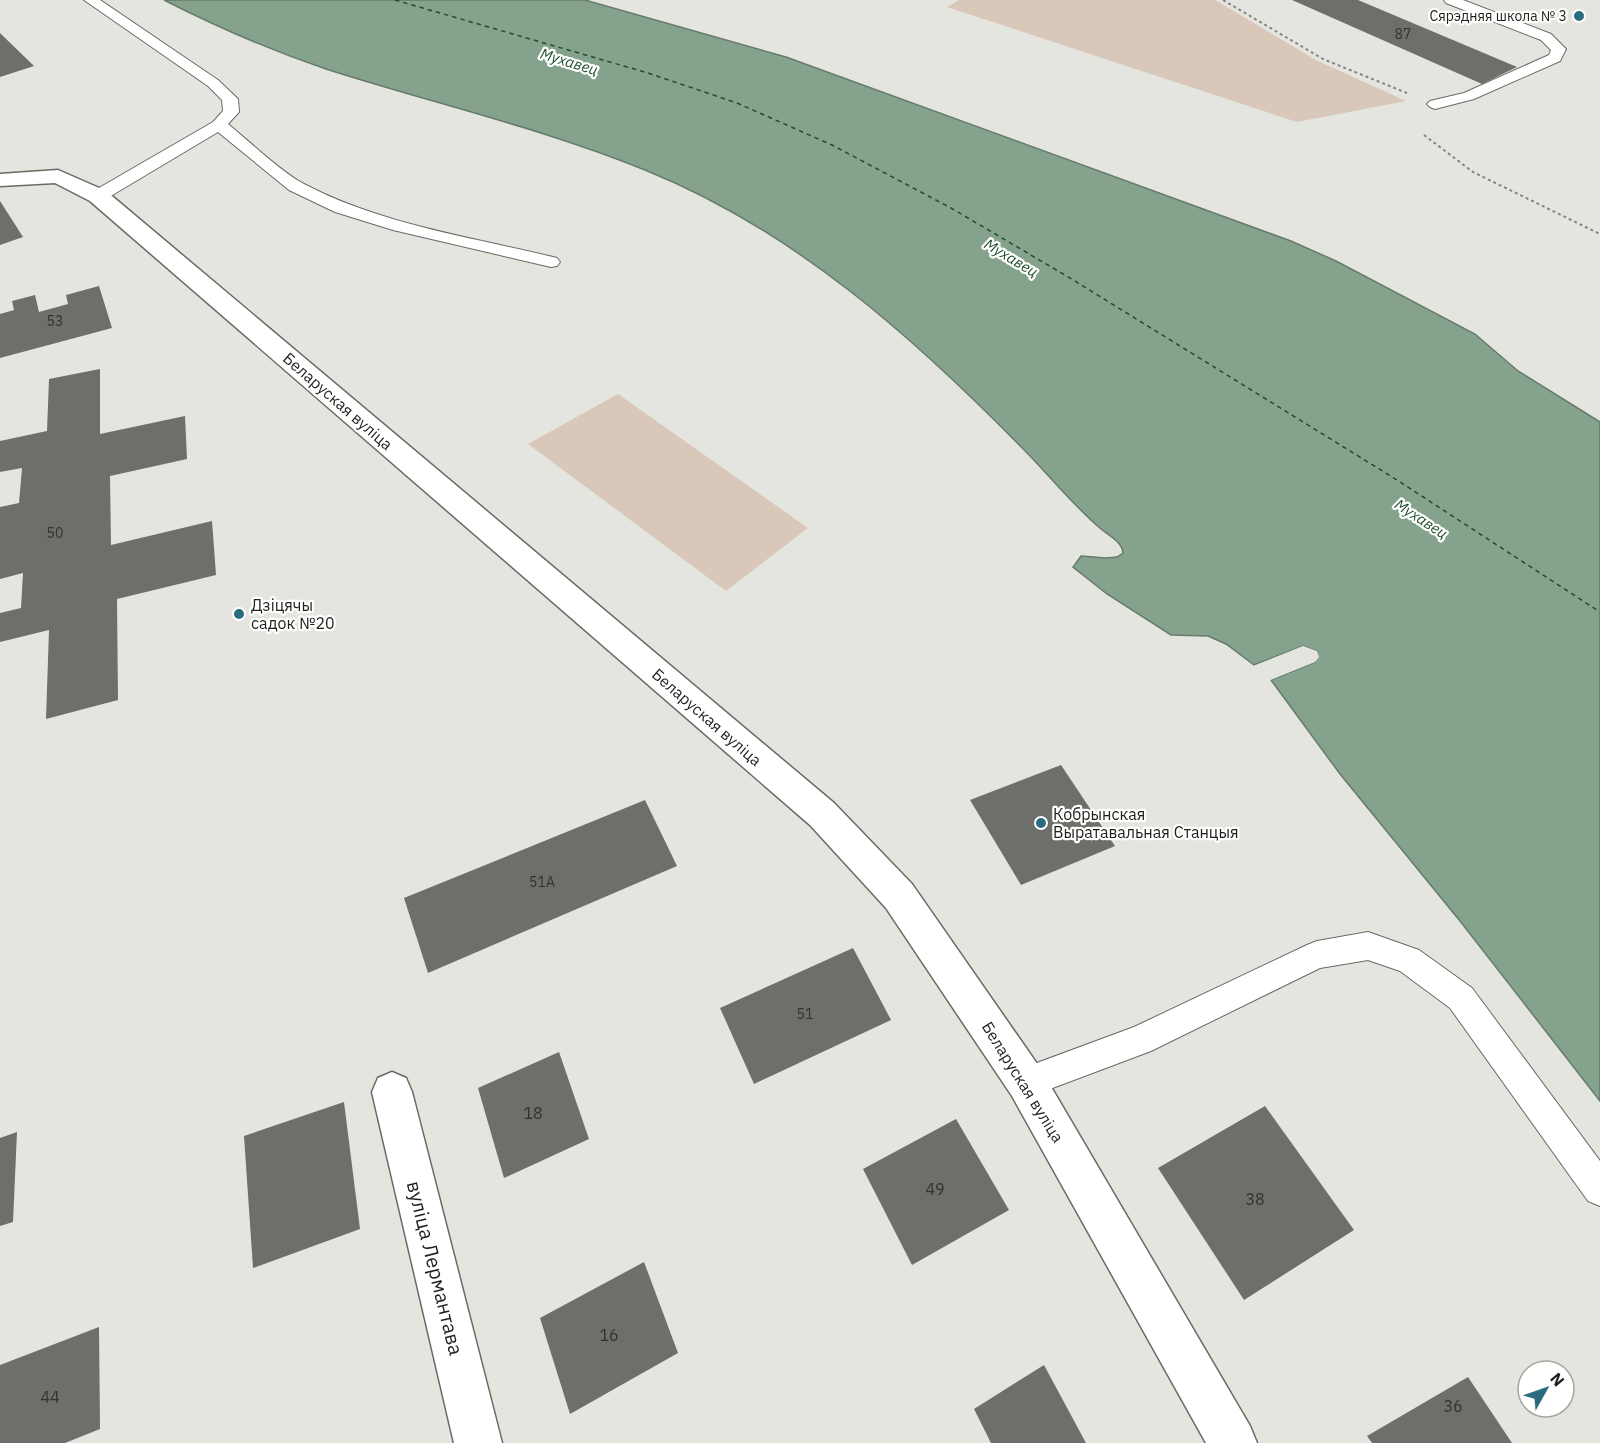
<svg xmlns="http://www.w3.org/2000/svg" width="1600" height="1443" viewBox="0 0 1600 1443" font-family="'IBM Plex Sans',sans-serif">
  <rect width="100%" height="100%" fill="#e5e5e0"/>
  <g fill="#d9c7ba">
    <path d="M 959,0 L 1215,0 L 1316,60 L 1406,101 L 1297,122 L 947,7 Z"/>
    <path d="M 618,394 L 808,528 L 726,591 L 528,444 Z"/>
  </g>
  <path fill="#85a28c" stroke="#667b6b" stroke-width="1.5" d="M 164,0 L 585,0 L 786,57 L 1291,241 L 1336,261 L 1475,334 L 1518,371 L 1600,422 L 1600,1101 L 1460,921 L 1340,774 L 1271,680 L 1315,662 L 1317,651 L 1303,646 L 1254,665 L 1226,644 L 1208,636 L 1171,635 L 1107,594 L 1073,567 L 1081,556 L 1106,558 L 1117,557 L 1123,553 C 1122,542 1110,536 1101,529 C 1075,507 1053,480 1030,456 C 918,341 796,231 645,170 C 542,128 432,103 326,69 C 270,50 217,27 164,0 Z"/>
  <path fill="#e5e5e0" d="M 1303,646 L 1317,651 L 1319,657 L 1315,662 L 1268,681 L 1269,677 L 1313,660 L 1315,653 L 1304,650 L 1255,668 L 1251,667 Z"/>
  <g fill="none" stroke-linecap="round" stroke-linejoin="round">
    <path stroke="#1f4e2e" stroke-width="1.5" stroke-dasharray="4.5 4" stroke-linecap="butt" d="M 395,0 L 648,73 L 737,103 L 832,145 L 951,208 L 1070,278 L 1397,480 L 1600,612"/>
  </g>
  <g fill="#6d6f6a">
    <path d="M 1292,0 L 1358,0 L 1517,67 L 1482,84 Z"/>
    <path d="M 0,33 L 34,66 L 0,77 Z"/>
    <path d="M 0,201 L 23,237 L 0,245 Z"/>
    <path d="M 99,286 L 112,328 L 0,358 L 0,314 L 14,310 L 12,301 L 35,295 L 39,312 L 68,304 L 66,295 Z"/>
    <path d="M 100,369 L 100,434 L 185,416 L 187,459 L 110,476 L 111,545 L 212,521 L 216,575 L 117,599 L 118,700 L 46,719 L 49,630 L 0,642 L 0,613 L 21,608 L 23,573 L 0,579 L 0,507 L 19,503 L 22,468 L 0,472 L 0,441 L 47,431 L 49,379 Z"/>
    <path d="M 1061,765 L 1115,846 L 1021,885 L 970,800 Z"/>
    <path d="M 645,800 L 677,866 L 428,973 L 404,898 Z"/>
    <path d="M 853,948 L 891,1020 L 754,1084 L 720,1008 Z"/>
    <path d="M 559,1052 L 589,1139 L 504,1178 L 478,1088 Z"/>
    <path d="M 344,1102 L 360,1229 L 253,1268 L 244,1136 Z"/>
    <path d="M 1265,1106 L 1354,1230 L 1244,1300 L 1158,1168 Z"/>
    <path d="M 956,1119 L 1009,1210 L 912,1265 L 863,1169 Z"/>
    <path d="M 17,1132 L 13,1222 L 0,1226 L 0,1138 Z"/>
    <path d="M 644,1262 L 678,1353 L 570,1414 L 540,1318 Z"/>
    <path d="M 99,1327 L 100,1429 L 65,1443 L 0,1443 L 0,1365 Z"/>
    <path d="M 1044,1365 L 1086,1443 L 991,1443 L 974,1409 Z"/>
    <path d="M 1468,1377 L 1512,1443 L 1372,1443 L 1367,1436 Z"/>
  </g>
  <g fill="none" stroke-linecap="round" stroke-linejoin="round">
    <g stroke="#6a6a65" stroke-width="2">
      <g id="service">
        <path d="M 84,0 L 100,0 L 218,80 L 238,99 L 239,112 L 228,124 C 249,141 281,172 304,184 C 382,225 472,237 557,258 L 560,262 L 557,266 L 551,267 L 393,230 L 335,212 L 289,190 L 218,132 L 104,200 L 92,200 L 90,196 L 92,192 L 213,122 L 223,111 L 222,100 L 208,86 Z"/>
        <path d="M 1444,0 L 1463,0 L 1551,34 L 1566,49 L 1560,61 L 1474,99 L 1435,109 L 1430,107 L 1427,104 L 1430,101 L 1464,93 L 1549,55 L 1551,50 L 1541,40 L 1446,3 Z"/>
        <path d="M 1368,932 L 1419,950 L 1472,988 L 1600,1161 L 1600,1206 L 1588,1201 L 1450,1008 L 1400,971 L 1368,960 L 1320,968 L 1151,1051 L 1026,1098 L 1015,1093 L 1010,1082 L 1015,1071 L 1134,1027 L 1307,945 L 1317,941 Z"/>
      </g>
    </g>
    <g stroke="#6a6a65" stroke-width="3">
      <g id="minor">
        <path d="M 58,170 L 106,191 L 834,803 L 912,884 L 1040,1068 L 1250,1426 L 1257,1443 L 1206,1443 L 1012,1096 L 886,908 L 810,825 L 90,201 L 55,183 L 0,186 L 0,174 Z"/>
        <path d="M 392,1072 L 406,1078 L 412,1092 L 502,1443 L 454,1443 L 372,1092 L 378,1078 Z"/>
      </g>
    </g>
    <g stroke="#858582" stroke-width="2" stroke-dasharray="3 3" stroke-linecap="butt">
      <path d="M 1223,0 L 1323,59 L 1407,93"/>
      <path d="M 1424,135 L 1473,172 L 1600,234"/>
    </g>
    <use href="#service" fill="#fff" fill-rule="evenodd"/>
    <use href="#minor" fill="#fff" fill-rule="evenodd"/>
  </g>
  <g fill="#2b6b80" stroke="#fffffe" stroke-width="2">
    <circle cx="1579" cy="16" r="6"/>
    <circle cx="239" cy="614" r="6"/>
    <circle cx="1041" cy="823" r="6"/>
  </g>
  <g text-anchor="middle" stroke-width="4.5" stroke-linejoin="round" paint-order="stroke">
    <g font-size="14" fill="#1f1f1d" stroke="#fffffe" text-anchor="end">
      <text x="1567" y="21">Сярэдняя школа № 3</text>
    </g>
    <g font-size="14" fill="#323330">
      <text x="1403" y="39">87</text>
      <text x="55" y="326">53</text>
      <text x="55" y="538">50</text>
      <text x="542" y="887">51А</text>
      <text x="805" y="1019">51</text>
    </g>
    <g font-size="15" font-style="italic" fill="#1f4e2e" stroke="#fffffe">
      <text transform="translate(569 62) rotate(17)" y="5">Мухавец</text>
      <text transform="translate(1011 258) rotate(31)" y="5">Мухавец</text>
      <text transform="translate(1421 519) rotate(33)" y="5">Мухавец</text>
    </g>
    <g font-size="16" fill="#1f1f1d" stroke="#fffffe">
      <text transform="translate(338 401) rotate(41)" y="6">Беларуская вуліца</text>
      <text transform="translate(707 717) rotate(41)" y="6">Беларуская вуліца</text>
      <text transform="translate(1023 1082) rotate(58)" y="6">Беларуская вуліца</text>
    </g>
    <g font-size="16" fill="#1f1f1d" stroke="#fffffe" text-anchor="start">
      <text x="251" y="611">Дзіцячы<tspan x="251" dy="18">садок №20</tspan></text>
      <text x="1053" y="820">Кобрынская<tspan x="1053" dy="18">Выратавальная Станцыя</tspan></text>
    </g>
    <g font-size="16" fill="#323330">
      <text x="533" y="1119">18</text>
      <text x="935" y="1195">49</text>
      <text x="1255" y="1205">38</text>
      <text x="609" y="1341">16</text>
      <text x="50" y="1403">44</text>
      <text x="1453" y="1412">36</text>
    </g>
    <g font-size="20" fill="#1f1f1d" stroke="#fffffe">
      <text transform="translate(435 1268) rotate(76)" y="7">вуліца Лермантава</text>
    </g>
  </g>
  <g transform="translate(1546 1389) rotate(50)"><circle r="28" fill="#fffffe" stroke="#a5a5a4" stroke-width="1.5"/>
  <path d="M0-4.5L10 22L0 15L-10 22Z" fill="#2b6b80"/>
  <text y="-9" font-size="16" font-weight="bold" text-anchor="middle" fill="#1f1f1d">N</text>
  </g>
</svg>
